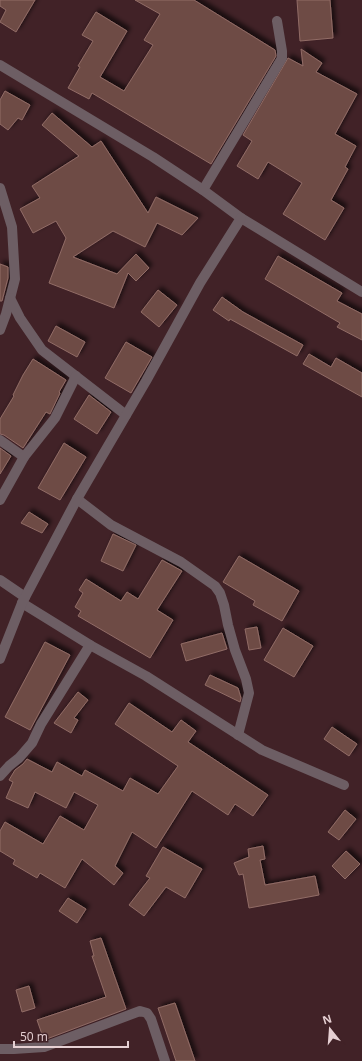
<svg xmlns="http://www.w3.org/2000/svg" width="362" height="1061" viewBox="0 0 362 1061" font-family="'Open Sans',sans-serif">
  <defs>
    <filter id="shadow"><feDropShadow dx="3.5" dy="-3.5" stdDeviation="2" flood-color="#0009"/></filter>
  </defs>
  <rect width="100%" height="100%" fill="#412227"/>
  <g fill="#6e4b45" stroke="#916c66" filter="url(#shadow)">
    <path d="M 0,0 L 35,0 L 16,32 L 0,22 L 6,10 L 0,6 Z"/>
    <path d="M 135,0 L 194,0 L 275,50 L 276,56 L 211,164 L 92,93 L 89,99 L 68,88 L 80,67 L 78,66 L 93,41 L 82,35 L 96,12 L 127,31 L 100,77 L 124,91 L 153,45 L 144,40 L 160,14 Z"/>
    <path d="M 297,0 L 330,0 L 333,38 L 300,41 Z"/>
    <path d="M 301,49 L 322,63 L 316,72 L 357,94 L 335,134 L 356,146 L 345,167 L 348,169 L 331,200 L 344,208 L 325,240 L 283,214 L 302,183 L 268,162 L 258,179 L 237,166 L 252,141 L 243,135 L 288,58 L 303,66 Z"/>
    <path d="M 5,91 L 30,105 L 22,120 L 18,118 L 8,130 L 0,124 L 0,100 Z"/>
    <path d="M 52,113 L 92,147 L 101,141 L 148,213 L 156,197 L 198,218 L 182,235 L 157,223 L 145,247 L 113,231 L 73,257 L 117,274 L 136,254 L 149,268 L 136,281 L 128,273 L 114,308 L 49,283 L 66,238 L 56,221 L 33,233 L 20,209 L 40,198 L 32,186 L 79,156 L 42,125 Z"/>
    <path d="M 278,256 L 342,293 L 337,301 L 362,314 L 362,340 L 337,327 L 340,323 L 265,279 Z"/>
    <path d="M 0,264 L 8,267 L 8,278 L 2,301 L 0,301 Z"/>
    <path d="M 158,290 L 177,305 L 159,327 L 141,312 Z"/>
    <path d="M 222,297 L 243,312 L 303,345 L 297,356 L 230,319 L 229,321 L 213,310 Z"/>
    <path d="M 56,326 L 85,342 L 77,357 L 48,341 Z"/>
    <path d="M 126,342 L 152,357 L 131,393 L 105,378 Z"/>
    <path d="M 309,354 L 331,367 L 336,358 L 362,373 L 362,397 L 303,364 Z"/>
    <path d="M 33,359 L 66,380 L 59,392 L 60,393 L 50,414 L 46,412 L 23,448 L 4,435 L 0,434 L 0,419 L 14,396 L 13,395 L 23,375 Z"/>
    <path d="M 89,395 L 111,412 L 97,434 L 74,419 Z"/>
    <path d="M 64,443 L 86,457 L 60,500 L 38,488 Z"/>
    <path d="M 0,448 L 11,456 L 0,474 Z"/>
    <path d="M 29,512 L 48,524 L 42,533 L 21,523 Z"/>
    <path d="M 113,534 L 136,545 L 123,571 L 101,561 Z"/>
    <path d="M 239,556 L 299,591 L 282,621 L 253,605 L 255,601 L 223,582 Z"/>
    <path d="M 162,560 L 182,571 L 157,610 L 173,620 L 150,658 L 78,616 L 81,611 L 75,607 L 83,593 L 79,590 L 86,579 L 121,601 L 127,592 L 138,599 Z"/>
    <path d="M 257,627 L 261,648 L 249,650 L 245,629 Z"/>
    <path d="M 283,628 L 313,646 L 294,677 L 264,660 Z"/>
    <path d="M 222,633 L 227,649 L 186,661 L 181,644 Z"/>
    <path d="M 45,642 L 70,655 L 30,730 L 5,717 Z"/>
    <path d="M 210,675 L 238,688 L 241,698 L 240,702 L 205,685 Z"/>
    <path d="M 78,692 L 88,700 L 74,718 L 78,720 L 71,733 L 54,723 Z"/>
    <path d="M 129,703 L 172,732 L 181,720 L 196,731 L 188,742 L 268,795 L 253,816 L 235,804 L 228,815 L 192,791 L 156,848 L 132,832 L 115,866 L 123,873 L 114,885 L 82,859 L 65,888 L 40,873 L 37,878 L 13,864 L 15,860 L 0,851 L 0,831 L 5,822 L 43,844 L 60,816 L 84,830 L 98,805 L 74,792 L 66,808 L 35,792 L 28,808 L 6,798 L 13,782 L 9,780 L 15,770 L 23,764 L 27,759 L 52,772 L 57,762 L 82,776 L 85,770 L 123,791 L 130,778 L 158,794 L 178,766 L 115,724 Z"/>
    <path d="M 332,727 L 357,744 L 349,756 L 324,739 Z"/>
    <path d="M 345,810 L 356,819 L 339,840 L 328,832 Z"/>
    <path d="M 263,846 L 265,859 L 260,860 L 265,885 L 315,876 L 319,895 L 249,908 L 243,874 L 239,875 L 234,863 L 249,857 L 248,849 Z"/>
    <path d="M 163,847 L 202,869 L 185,898 L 166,887 L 144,916 L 129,905 L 150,878 L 146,876 Z"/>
    <path d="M 346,851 L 360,864 L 345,879 L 332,866 Z"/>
    <path d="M 68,898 L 86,909 L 77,923 L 59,911 Z"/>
    <path d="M 101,938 L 126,1009 L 44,1040 L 37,1020 L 106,997 L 92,956 L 94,956 L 90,941 Z"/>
    <path d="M 29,986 L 35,1008 L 22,1012 L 16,990 Z"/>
    <path d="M 175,1003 L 195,1061 L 176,1061 L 158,1008 Z"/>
  </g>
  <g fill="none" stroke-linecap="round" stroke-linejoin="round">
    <g stroke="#6d5e64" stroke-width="10">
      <path d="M 0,65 L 153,157 L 203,190 L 241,218 L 362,292"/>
      <path d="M 0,188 L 12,227 L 15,279 L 6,314 L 0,330"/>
      <path d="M 203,190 L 282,58 L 282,51 L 277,21"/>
      <path d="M 10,298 L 20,318 L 42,350 L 126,415"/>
      <path d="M 0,440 L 24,457"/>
      <path d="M 77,499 L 111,525 L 181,562 L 215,586 L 220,593 L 224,605 L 228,625 L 235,650 L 246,679 L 249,693 L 238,735"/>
      <path d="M 0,500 L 24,457 L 55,418 L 76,376"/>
      <path d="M 0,580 L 25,597"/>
      <path d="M 22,603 L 90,645 L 146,676 L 262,750 L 344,785"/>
      <path d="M 0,659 L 22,603 L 77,499 L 146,381 L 200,283 L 241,218"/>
      <path d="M 0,776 L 9,766 L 19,758 L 32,743 L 41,724 L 90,645"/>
      <path d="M 0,1049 L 14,1049 L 44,1047 L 140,1011 L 147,1013 L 151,1019 L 165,1061"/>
    </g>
  </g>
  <g transform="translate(330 1029) rotate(343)" stroke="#412227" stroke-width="3" paint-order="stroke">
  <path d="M0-3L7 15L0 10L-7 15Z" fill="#e6d0d3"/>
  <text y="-6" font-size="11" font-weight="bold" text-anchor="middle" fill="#e6d0d3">N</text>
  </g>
  <path d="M14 1041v6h114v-6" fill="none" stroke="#e6d0d3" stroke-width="2"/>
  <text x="20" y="1041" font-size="12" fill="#e6d0d3" stroke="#412227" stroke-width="3" paint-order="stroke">50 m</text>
</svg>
